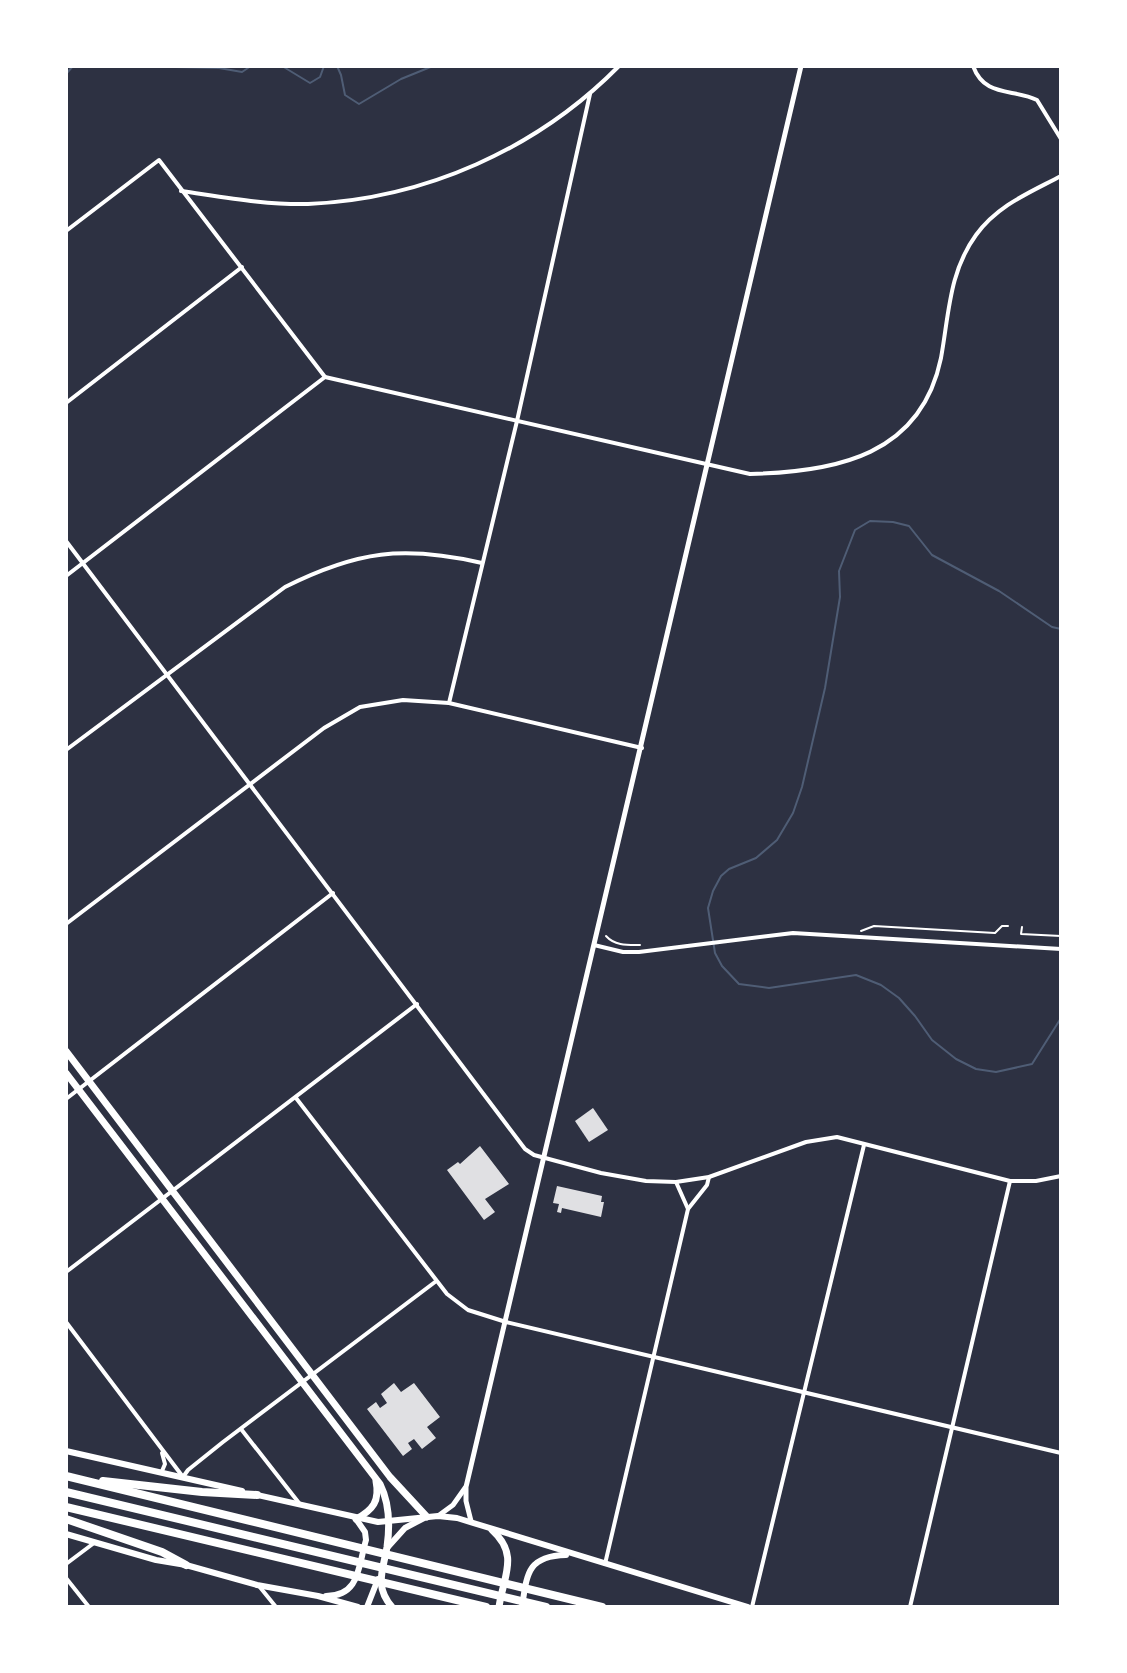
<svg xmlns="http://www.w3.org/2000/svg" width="1127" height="1673" viewBox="0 0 1127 1673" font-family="Quicksand,sans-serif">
  <rect width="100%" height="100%" fill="#2d3142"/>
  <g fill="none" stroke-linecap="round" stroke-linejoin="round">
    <g stroke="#4f5d75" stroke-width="2">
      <path d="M 130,66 L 219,68 L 242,72 L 251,66"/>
      <path d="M 282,66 L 310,83 L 320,77 L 324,66"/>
      <path d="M 337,66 L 341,75 L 345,95 L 359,104 L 401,79 L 433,66"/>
      <path d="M 66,74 L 73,66"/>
      <path d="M 1061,629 L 1052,627 L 999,591 L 932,555 L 909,526 L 893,522 L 870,521 L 855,530 L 839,571 L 840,597 L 825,688 L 802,787 L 793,813 L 777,840 L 756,858 L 729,869 L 721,876 L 713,891 L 708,908 L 715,953 L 722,966 L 739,984 L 769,988 L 856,975 L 881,985 L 899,998 L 915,1016 L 932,1040 L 956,1059 L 976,1069 L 996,1072 L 1032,1064 L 1061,1018"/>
    </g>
  </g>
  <g fill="#e0e0e3">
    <path d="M 593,1108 L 608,1130 L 589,1142 L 575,1121 Z"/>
    <path d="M 480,1146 L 509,1184 L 485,1199 L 495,1212 L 484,1220 L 447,1170 L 458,1162 L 460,1164 Z"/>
    <path d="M 557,1186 L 602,1196 L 601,1202 L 604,1202 L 601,1217 L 562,1208 L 561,1213 L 557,1212 L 559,1204 L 553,1203 Z"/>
    <path d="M 394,1383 L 401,1392 L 414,1383 L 440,1417 L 427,1427 L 436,1438 L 422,1449 L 414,1439 L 408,1443 L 412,1449 L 403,1456 L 367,1409 L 376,1402 L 380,1408 L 387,1403 L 381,1394 Z"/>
  </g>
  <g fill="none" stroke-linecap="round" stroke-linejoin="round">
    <g stroke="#fff" stroke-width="2">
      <path d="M 1022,927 L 1021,934 L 1061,936"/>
      <path d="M 861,931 L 874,926 L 995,933 L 1002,926 L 1008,926"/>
      <path d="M 606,936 C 615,946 628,945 640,945"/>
    </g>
    <g stroke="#fff" stroke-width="4">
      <path d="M 973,66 C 985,98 1012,88 1037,100 L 1061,139"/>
      <path d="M 181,191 C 223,197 266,205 308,204 C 425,199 537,149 619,66"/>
      <path d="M 66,231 L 159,160 L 325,377"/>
      <path d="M 66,403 L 242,267"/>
      <path d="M 66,541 L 525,1149 L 534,1155 L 601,1173 L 646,1181 L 676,1182 L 709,1177 L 806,1142 L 837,1137 L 1010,1181 L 1036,1181 L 1061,1176"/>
      <path d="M 66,576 L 325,377 L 750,474 C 837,472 921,455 941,358 C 949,314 949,272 976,235 C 998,205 1029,193 1061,176"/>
      <path d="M 449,703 L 517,421 L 590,94"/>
      <path d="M 66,750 L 285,587 C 357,551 403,545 482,563"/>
      <path d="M 66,924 L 324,728 L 360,707 L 403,700 L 449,703 L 642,748"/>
      <path d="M 594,945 L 623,952 L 639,952 L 793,933 L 1061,949"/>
      <path d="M 296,1098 L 447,1294 L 468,1310 L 506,1322 L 1061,1453"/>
      <path d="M 66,1099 L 333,893"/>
      <path d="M 676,1182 L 688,1209"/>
      <path d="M 66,1272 L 417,1004"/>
      <path d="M 66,1322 L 183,1477 L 188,1470 L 223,1442 L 435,1282"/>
      <path d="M 241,1429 L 299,1503"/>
      <path d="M 162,1471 L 165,1464 L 162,1453"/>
      <path d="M 66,1564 L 94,1543"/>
      <path d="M 605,1564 L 688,1209 L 707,1185 L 709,1177"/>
      <path d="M 66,1578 L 89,1607"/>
      <path d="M 259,1586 L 276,1607"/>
      <path d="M 752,1607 L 864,1145"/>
      <path d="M 910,1607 L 1010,1181"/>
    </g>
    <g stroke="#fff" stroke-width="5">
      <path d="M 438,1516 L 453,1505 L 465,1488"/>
      <path d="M 471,1521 L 466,1501 L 466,1487 L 801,66"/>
    </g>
    <g stroke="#fff" stroke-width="6">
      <path d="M 66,1451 L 242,1491"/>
      <path d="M 253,1494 L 378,1522 L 438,1516 L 457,1518 L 748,1607"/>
      <path d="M 66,1534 L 156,1560 L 186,1565 L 257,1585 L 318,1596 L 358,1607"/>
      <path d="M 387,1548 L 405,1528 L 424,1518"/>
      <path d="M 326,1596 C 360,1596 358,1567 366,1540 L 365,1532 L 356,1519"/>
      <path d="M 367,1607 L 378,1579"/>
      <path d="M 522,1607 C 527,1574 527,1556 566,1555"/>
    </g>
    <g stroke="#fff" stroke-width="7">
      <path d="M 66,1051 L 390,1477 L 427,1517"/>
      <path d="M 66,1073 L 380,1484 C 390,1504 390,1526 387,1547 C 383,1571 374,1586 392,1607"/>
      <path d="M 356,1519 C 373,1510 380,1501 376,1481"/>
      <path d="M 492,1530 C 520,1555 503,1577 499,1607"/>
    </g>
    <g stroke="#fff" stroke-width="8">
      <path d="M 66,1476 L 602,1607"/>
      <path d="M 103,1481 L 202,1492 L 257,1495"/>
      <path d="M 66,1492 L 546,1607"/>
      <path d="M 66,1507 L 486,1607"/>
      <path d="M 66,1519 L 162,1552 L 186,1565"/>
    </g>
  </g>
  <rect width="1127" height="1673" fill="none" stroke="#ffffff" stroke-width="136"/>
</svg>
